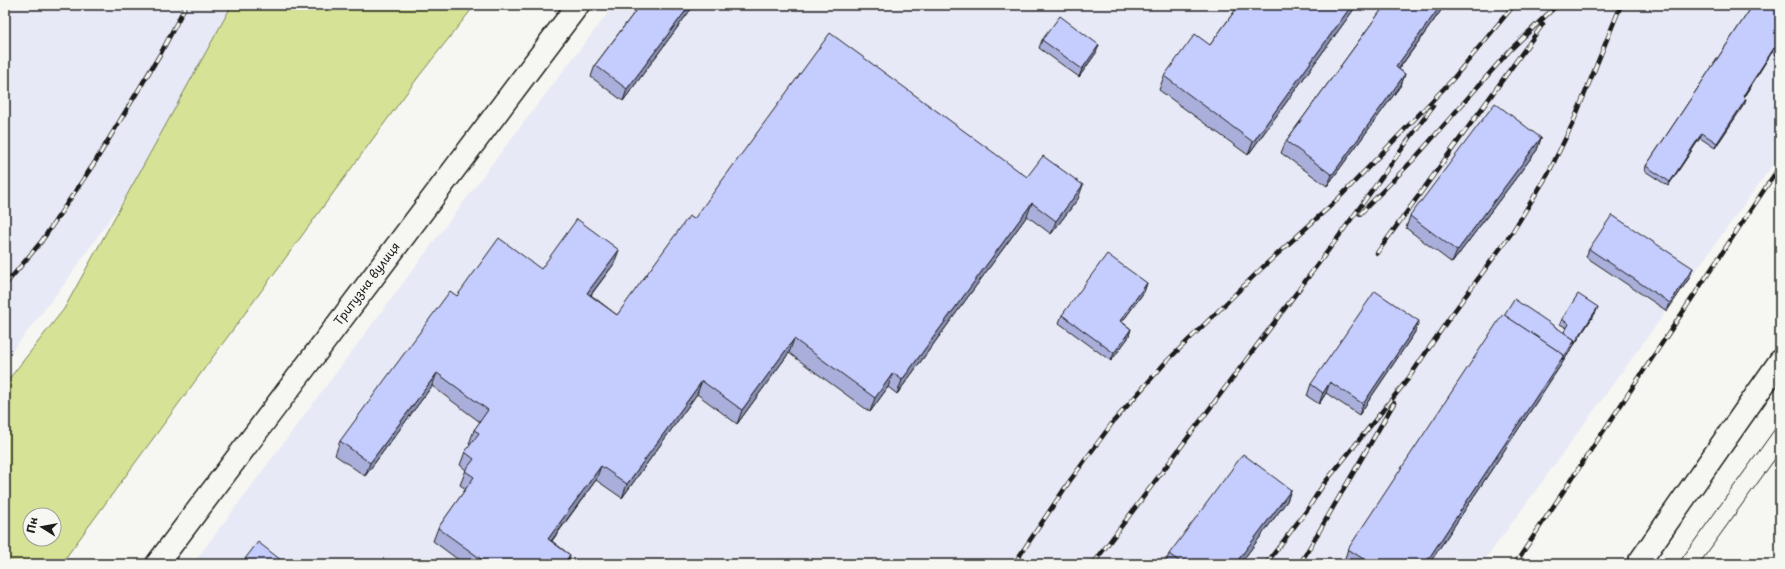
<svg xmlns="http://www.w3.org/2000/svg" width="1785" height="569" viewBox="0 0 1785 569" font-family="'Playpen Sans',sans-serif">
  <rect width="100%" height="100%" fill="#f6f6f2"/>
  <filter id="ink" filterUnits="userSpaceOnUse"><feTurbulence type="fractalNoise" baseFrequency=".025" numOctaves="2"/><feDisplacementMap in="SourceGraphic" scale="8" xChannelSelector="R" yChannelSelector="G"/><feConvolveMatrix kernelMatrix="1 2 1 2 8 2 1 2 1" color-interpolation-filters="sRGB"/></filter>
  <g filter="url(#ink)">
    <g fill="#e7e9f6">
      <path d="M 5,5 L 260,5 L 65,283 L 5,360 Z"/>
      <path d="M 614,5 L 1780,5 L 1780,155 L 1482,564 L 193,564 L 495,160 Z"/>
    </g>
    <path fill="#d6e396" stroke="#798059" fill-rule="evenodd" d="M 232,5 L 475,5 L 419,76 L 61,564 L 5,564 L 5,384 L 64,309 ZM 30,515 L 54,515 L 54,539 L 30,539 Z"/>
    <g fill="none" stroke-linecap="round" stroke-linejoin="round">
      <g stroke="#1c1c1c" stroke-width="25">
        <path id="tertiary" d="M 157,564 L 578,5"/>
      </g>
      <g stroke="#1c1c1c" stroke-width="25">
        <path id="secondary" d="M 1638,564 L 1780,361"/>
      </g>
      <use href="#tertiary" stroke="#f6f6f2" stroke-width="22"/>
      <use href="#secondary" stroke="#f6f6f2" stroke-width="22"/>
      <g stroke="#1c1c1c" stroke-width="1">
        <path d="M 1678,564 L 1780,422"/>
        <path d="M 1699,564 L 1780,452"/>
      </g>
      <g stroke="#1c1c1c" stroke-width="4.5">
        <g id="rail">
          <path d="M 1360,214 L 1415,158 L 1510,50 L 1556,6"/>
          <path d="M 1377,253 L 1543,24"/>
          <path d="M 5,285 L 41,242 L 95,162 L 162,51 L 186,5"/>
          <path d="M 1014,564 L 1069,482 L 1113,422 L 1165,363 L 1262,268 L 1337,200 L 1452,80 L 1514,5"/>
          <path d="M 1093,564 L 1339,236 L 1433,106"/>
          <path d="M 1266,564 L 1307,510 L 1323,485 L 1408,379 L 1450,317 L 1513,231 L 1548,174 L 1572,125 L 1621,5"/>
          <path d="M 1300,564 L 1394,403"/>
          <path d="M 1515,564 L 1780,166"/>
        </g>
      </g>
      <use href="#rail" stroke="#f6f6f2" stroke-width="3" stroke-dasharray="9" stroke-linecap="butt"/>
    </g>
    <g fill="#a9afda" stroke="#1c1c1c">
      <path d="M 640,5 L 694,5 L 623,101 L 591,77 L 595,65 Z"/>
      <path d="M 1239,5 L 1357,5 L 1248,155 L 1159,90 L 1164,76 L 1210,45 Z"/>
      <path d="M 1385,5 L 1445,5 L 1399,69 L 1405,74 L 1401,85 L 1327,186 L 1281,153 L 1286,141 Z"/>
      <path d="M 1753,5 L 1780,49 L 1776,55 L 1772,52 L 1744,97 L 1745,103 L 1715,148 L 1700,138 L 1668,186 L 1645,171 L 1646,166 Z"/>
      <path d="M 1042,40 L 1096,53 L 1079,77 L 1039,48 Z"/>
      <path d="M 1541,138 L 1537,150 L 1452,263 L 1406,228 L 1410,216 Z"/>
      <path d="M 1027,177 L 1078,199 L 1051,234 L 1027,216 L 897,394 L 888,387 L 870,412 L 789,353 L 737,424 L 697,394 L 622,498 L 596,480 L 552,541 L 570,555 L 567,564 L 464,564 L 433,541 L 438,528 L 466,489 L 460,485 L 466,470 L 460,465 L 465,452 L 471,445 L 469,444 L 474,430 L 480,422 L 432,386 L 365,476 L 335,455 L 340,441 L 541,269 L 614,264 L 591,295 L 617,315 L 694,219 Z"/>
      <path d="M 1589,249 L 1690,277 L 1667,311 L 1586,257 Z"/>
      <path d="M 1147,283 L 1144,292 L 1122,322 L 1131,329 L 1128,338 L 1111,361 L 1059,323 L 1062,315 Z"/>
      <path d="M 1596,312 L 1429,564 L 1341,564 L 1345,558 L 1348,549 L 1564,333 L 1567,328 L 1560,324 L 1562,319 Z"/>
      <path d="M 1415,332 L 1359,415 L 1326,393 L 1319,404 L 1307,396 L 1311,384 Z"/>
      <path d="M 1291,490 L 1287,501 L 1240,564 L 1165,564 L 1169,554 Z"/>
    </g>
    <g fill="#8a8fb2" stroke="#1c1c1c">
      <path d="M 690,5 L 694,5 L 623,101 L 627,89 Z"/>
      <path d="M 1352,5 L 1357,5 L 1248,155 L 1253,142 Z"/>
      <path d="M 1441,5 L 1445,5 L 1392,78 L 1396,67 Z"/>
      <path d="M 1099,45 L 1096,53 L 1079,77 L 1082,69 Z"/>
      <path d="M 1774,48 L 1772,52 L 1741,101 L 1743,96 Z"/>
      <path d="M 1405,74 L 1401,85 L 1327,186 L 1332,175 Z"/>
      <path d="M 1746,99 L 1745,103 L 1715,148 L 1717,143 Z"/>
      <path d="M 1702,133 L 1700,138 L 1668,186 L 1670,182 Z"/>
      <path d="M 1541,138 L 1537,150 L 1452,263 L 1457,251 Z"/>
      <path d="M 1083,185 L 1078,199 L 1051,234 L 1056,221 Z"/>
      <path d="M 1032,203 L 1027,216 L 897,394 L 902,380 Z"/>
      <path d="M 619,250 L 614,264 L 582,306 L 587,293 Z"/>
      <path d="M 1693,268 L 1690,277 L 1667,311 L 1670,303 Z"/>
      <path d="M 1147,283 L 1144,292 L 1117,329 L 1120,321 Z"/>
      <path d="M 1598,307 L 1596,312 L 1429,564 L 1425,564 L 1564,355 Z"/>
      <path d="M 1419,321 L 1415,332 L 1359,415 L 1363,404 Z"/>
      <path d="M 1131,329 L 1128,338 L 1111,361 L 1114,353 Z"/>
      <path d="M 794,339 L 789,353 L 737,424 L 742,410 Z"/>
      <path d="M 437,373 L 432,386 L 365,476 L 370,463 Z"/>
      <path d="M 893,373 L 888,387 L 870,412 L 875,398 Z"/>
      <path d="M 702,381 L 697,394 L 622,498 L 627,484 Z"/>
      <path d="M 1330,382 L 1326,393 L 1319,404 L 1323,393 Z"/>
      <path d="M 601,466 L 596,480 L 543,552 L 548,539 Z"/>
      <path d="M 1291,490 L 1287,501 L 1240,564 L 1235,564 Z"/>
      <path d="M 570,555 L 567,564 L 563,564 Z"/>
    </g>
    <g fill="#c5ccfe" stroke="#1c1c1c">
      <path d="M 640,5 L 690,5 L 627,89 L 595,65 Z"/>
      <path d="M 1239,5 L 1352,5 L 1253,142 L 1164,76 L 1195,34 L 1210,45 Z"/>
      <path d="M 1385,5 L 1441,5 L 1396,67 L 1405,74 L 1332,175 L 1286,141 Z"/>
      <path d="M 1753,5 L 1780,5 L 1780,47 L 1778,51 L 1774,48 L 1743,96 L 1746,99 L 1717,143 L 1702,133 L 1670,182 L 1646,166 Z"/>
      <path d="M 1060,16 L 1099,45 L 1082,69 L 1042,40 Z"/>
      <path d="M 830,33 L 1027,177 L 1043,156 L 1083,185 L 1056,221 L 1032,203 L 902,380 L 893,373 L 875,398 L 794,339 L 742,410 L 702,381 L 627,484 L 601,466 L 548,539 L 570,555 L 563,564 L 488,564 L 438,528 L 474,477 L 465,471 L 474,459 L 465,452 L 479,433 L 474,430 L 488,410 L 437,373 L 370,463 L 340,441 L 450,291 L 457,296 L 499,238 L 541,269 L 577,219 L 619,250 L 587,293 L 617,315 L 689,216 L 694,219 Z"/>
      <path d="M 1495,103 L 1541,138 L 1457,251 L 1410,216 Z"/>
      <path d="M 1612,215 L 1693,268 L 1670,303 L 1589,249 Z"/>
      <path d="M 1107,254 L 1147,283 L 1120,321 L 1131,329 L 1114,353 L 1062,315 Z"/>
      <path d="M 1375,291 L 1419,321 L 1363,404 L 1330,382 L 1323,393 L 1311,384 Z"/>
      <path d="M 1578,294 L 1598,307 L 1574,344 L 1575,340 L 1564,333 L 1569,324 L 1562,319 Z"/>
      <path d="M 1514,299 L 1575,340 L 1562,360 L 1564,355 L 1504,315 Z"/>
      <path d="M 1503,314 L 1564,355 L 1425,564 L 1371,564 L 1348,549 Z"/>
      <path d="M 1243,454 L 1291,490 L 1235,564 L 1183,564 L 1169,554 Z"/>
      <path d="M 258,542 L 286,564 L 241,564 Z"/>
      <path d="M 1345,558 L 1354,564 L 1341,564 Z"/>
      <path d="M 779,561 L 783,564 L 776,564 Z"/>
    </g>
  </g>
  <g text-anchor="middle" stroke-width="3.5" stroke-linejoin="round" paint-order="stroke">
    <g font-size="12" fill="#1c1c1c" stroke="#f6f6f2">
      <text transform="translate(367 284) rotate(-53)" y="4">Тритузна вулиця</text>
    </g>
  </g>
  <rect width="1785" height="569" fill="none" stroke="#f6f6f2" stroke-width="20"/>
  <rect x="10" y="10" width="1765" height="549" fill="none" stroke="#1c1c1c" stroke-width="1.5" filter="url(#ink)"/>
  <g transform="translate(42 527) rotate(281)"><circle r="19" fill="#f6f6f2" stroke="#9f9f9c"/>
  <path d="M0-3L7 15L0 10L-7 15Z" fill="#1c1c1c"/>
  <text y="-6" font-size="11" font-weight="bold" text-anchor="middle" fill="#1c1c1c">Пн</text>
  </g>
</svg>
